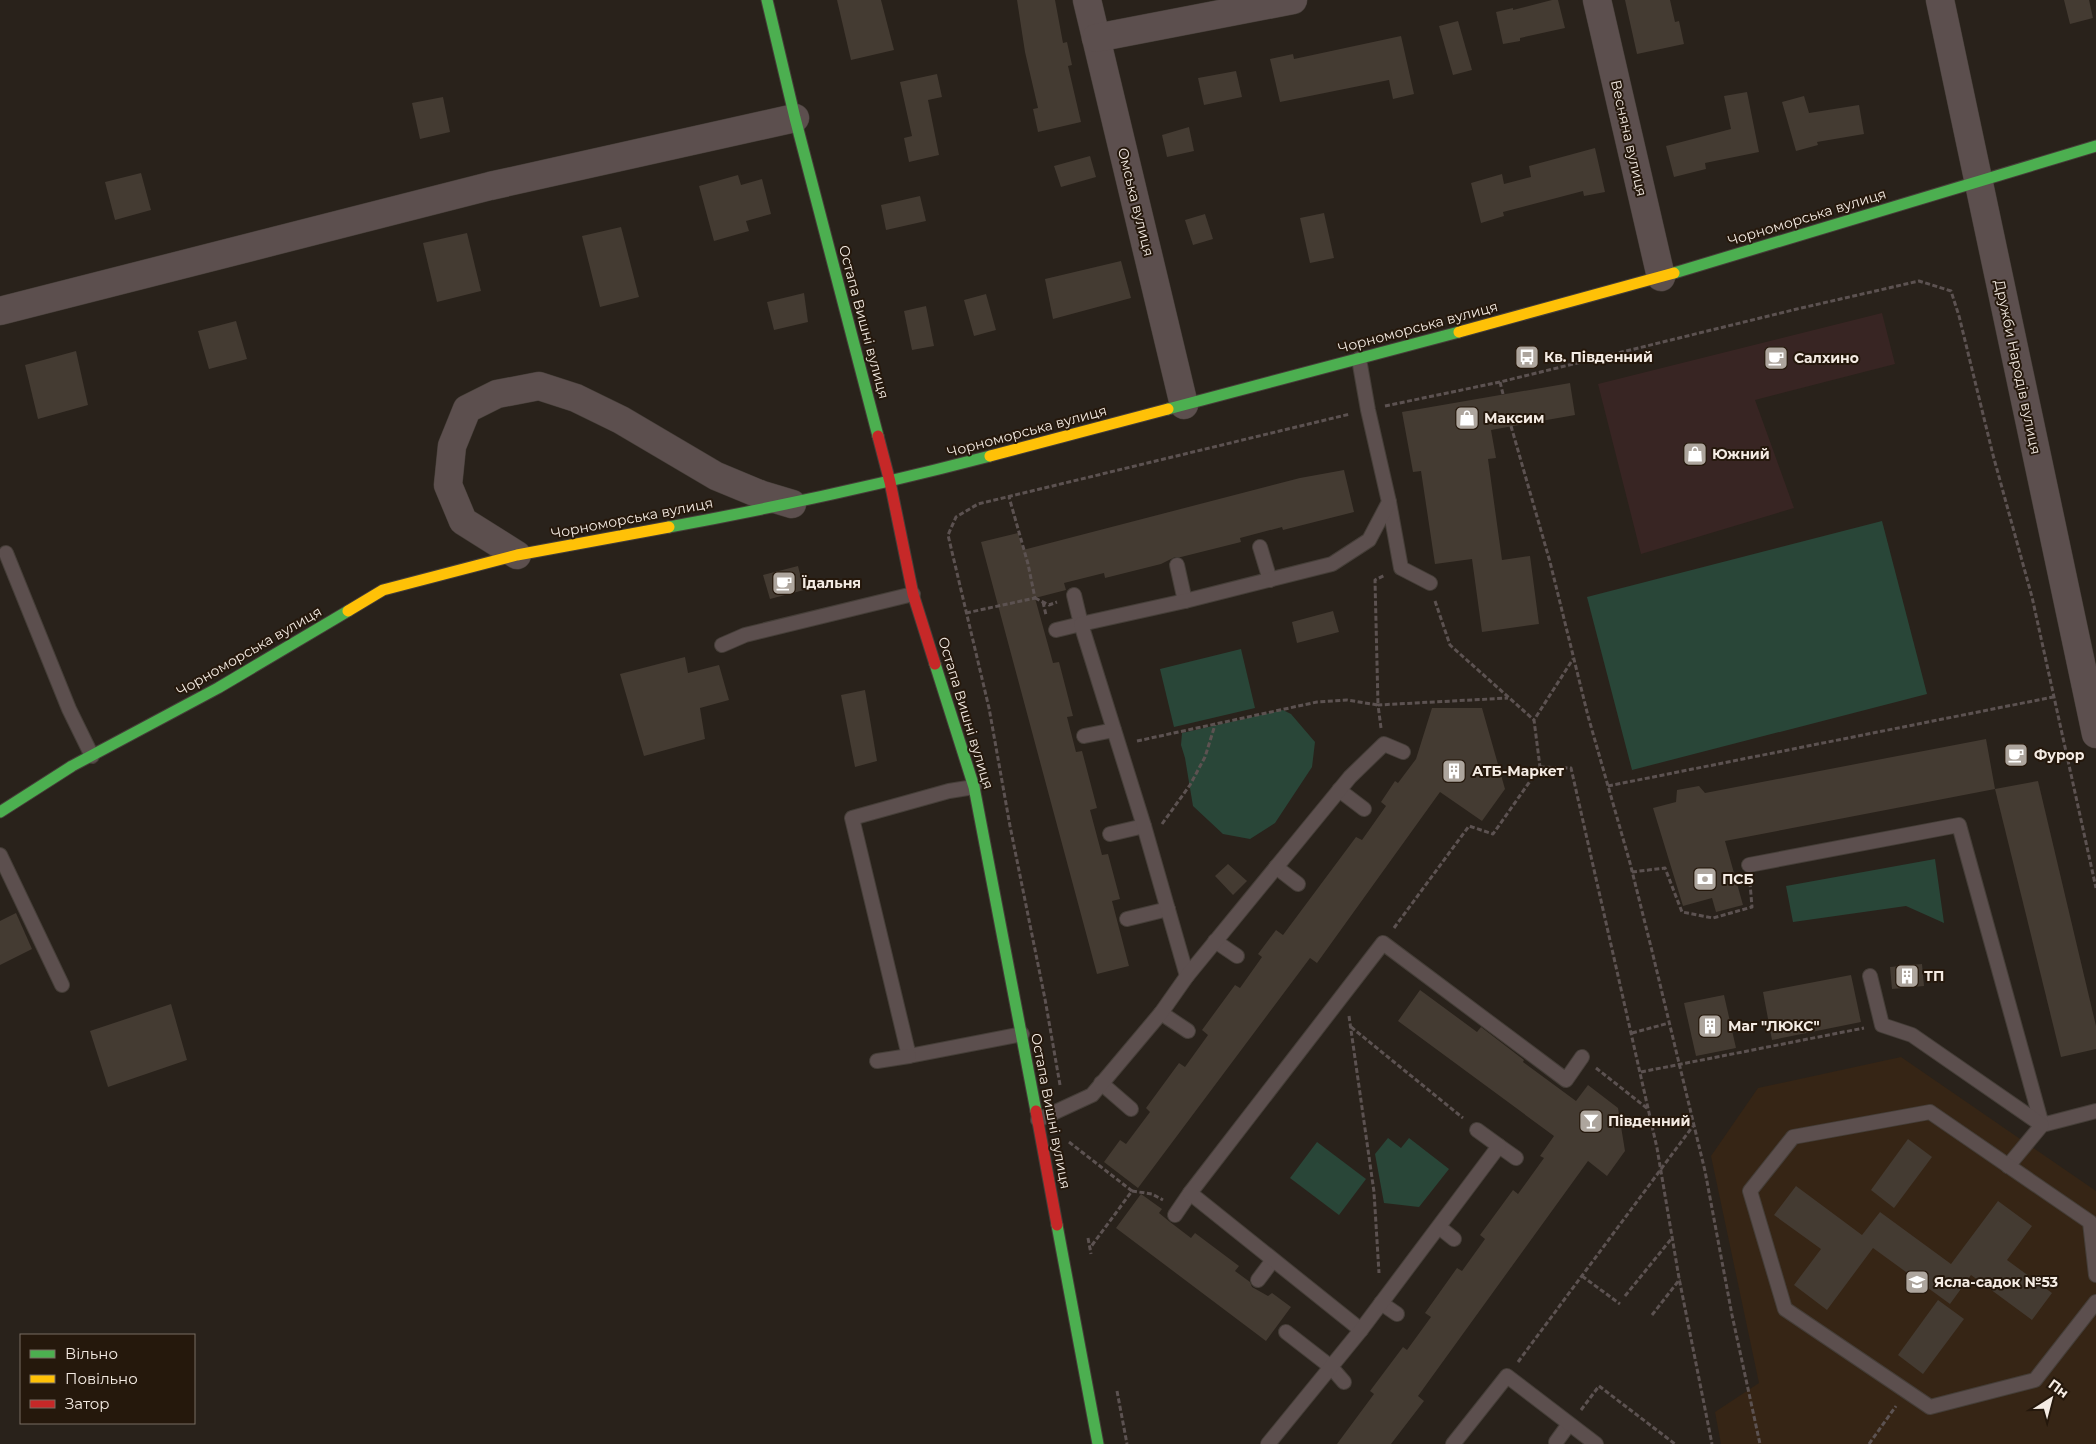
<svg xmlns="http://www.w3.org/2000/svg" width="2096" height="1444" viewBox="0 0 2096 1444" font-family="Montserrat,sans-serif">
  <rect width="100%" height="100%" fill="#29221b"/>
  <path fill="#382523" d="M 1882,313 L 1895,364 L 1755,400 L 1794,508 L 1641,554 L 1598,384 Z"/>
  <path fill="#362515" d="M 1901,1057 L 2096,1191 L 2096,1444 L 1721,1444 L 1715,1412 L 1759,1383 L 1711,1156 L 1758,1088 Z"/>
  <g fill="#294638">
    <path d="M 1882,521 L 1927,694 L 1632,770 L 1587,597 Z"/>
    <path d="M 1241,649 L 1255,708 L 1174,727 L 1160,669 Z"/>
    <path d="M 1283,710 L 1291,714 L 1315,742 L 1312,767 L 1275,823 L 1250,839 L 1223,834 L 1193,806 L 1185,758 L 1181,745 L 1182,733 Z"/>
    <path d="M 1935,859 L 1944,923 L 1906,906 L 1793,922 L 1786,886 Z"/>
    <path d="M 1388,1138 L 1401,1148 L 1409,1138 L 1449,1169 L 1419,1207 L 1384,1203 L 1375,1154 Z"/>
    <path d="M 1317,1142 L 1366,1179 L 1339,1215 L 1290,1178 Z"/>
  </g>
  <g fill="#443b32">
    <path d="M 837,0 L 881,0 L 894,50 L 851,60 Z"/>
    <path d="M 1017,0 L 1055,0 L 1063,43 L 1067,42 L 1072,65 L 1068,66 L 1081,122 L 1038,132 L 1033,109 L 1038,108 L 1025,52 Z"/>
    <path d="M 1552,0 L 1558,0 L 1565,28 L 1520,38 L 1520,41 L 1503,44 L 1496,12 L 1513,8 L 1513,10 Z"/>
    <path d="M 1625,0 L 1670,0 L 1675,22 L 1679,21 L 1684,44 L 1637,54 Z"/>
    <path d="M 2064,0 L 2089,0 L 2093,18 L 2070,24 Z"/>
    <path d="M 1458,21 L 1472,70 L 1453,75 L 1439,26 Z"/>
    <path d="M 1401,36 L 1414,94 L 1393,99 L 1389,80 L 1280,102 L 1270,59 L 1293,54 L 1294,59 Z"/>
    <path d="M 1236,71 L 1242,97 L 1204,105 L 1198,78 Z"/>
    <path d="M 937,74 L 942,97 L 928,100 L 939,155 L 909,162 L 904,138 L 912,136 L 900,82 Z"/>
    <path d="M 1747,92 L 1759,152 L 1705,163 L 1706,169 L 1674,177 L 1666,146 L 1731,129 L 1724,96 Z"/>
    <path d="M 1804,96 L 1809,113 L 1859,105 L 1864,134 L 1817,142 L 1818,145 L 1796,151 L 1782,102 Z"/>
    <path d="M 443,97 L 450,132 L 420,139 L 412,103 Z"/>
    <path d="M 1189,127 L 1194,151 L 1167,157 L 1162,135 Z"/>
    <path d="M 1595,148 L 1605,192 L 1584,196 L 1583,191 L 1503,212 L 1504,216 L 1481,223 L 1471,183 L 1502,174 L 1504,184 L 1531,177 L 1529,166 Z"/>
    <path d="M 1090,156 L 1096,177 L 1061,187 L 1054,166 Z"/>
    <path d="M 141,173 L 151,210 L 115,220 L 105,182 Z"/>
    <path d="M 738,175 L 741,185 L 762,179 L 771,214 L 746,221 L 749,231 L 714,241 L 699,186 Z"/>
    <path d="M 920,196 L 926,221 L 886,230 L 881,205 Z"/>
    <path d="M 1324,213 L 1334,258 L 1310,263 L 1300,218 Z"/>
    <path d="M 1205,214 L 1213,239 L 1193,245 L 1185,220 Z"/>
    <path d="M 621,227 L 639,297 L 600,307 L 582,236 Z"/>
    <path d="M 467,233 L 481,291 L 437,302 L 423,243 Z"/>
    <path d="M 1121,261 L 1131,298 L 1053,319 L 1045,279 Z"/>
    <path d="M 804,293 L 808,322 L 774,330 L 767,302 Z"/>
    <path d="M 986,294 L 996,330 L 974,336 L 964,300 Z"/>
    <path d="M 926,306 L 934,346 L 912,350 L 904,311 Z"/>
    <path d="M 236,321 L 247,359 L 209,369 L 198,331 Z"/>
    <path d="M 76,351 L 88,405 L 38,419 L 25,365 Z"/>
    <path d="M 1570,383 L 1575,415 L 1491,430 L 1496,458 L 1488,459 L 1502,560 L 1530,556 L 1539,624 L 1482,632 L 1472,559 L 1435,564 L 1421,471 L 1413,472 L 1402,412 Z"/>
    <path d="M 1344,470 L 1354,512 L 1283,530 L 1282,527 L 1240,538 L 1241,542 L 1181,557 L 1175,557 L 1161,564 L 1105,578 L 1104,573 L 1064,583 L 1066,590 L 1035,598 L 1053,663 L 1059,662 L 1073,716 L 1067,717 L 1076,752 L 1082,751 L 1097,808 L 1090,810 L 1102,855 L 1108,854 L 1120,899 L 1112,901 L 1129,966 L 1097,974 L 981,542 L 1018,533 L 1023,550 L 1300,478 Z"/>
    <path d="M 798,566 L 804,590 L 770,599 L 763,575 Z"/>
    <path d="M 1333,611 L 1339,632 L 1297,643 L 1292,622 Z"/>
    <path d="M 685,657 L 688,673 L 719,665 L 729,700 L 700,708 L 705,739 L 644,756 L 620,674 Z"/>
    <path d="M 865,690 L 877,761 L 855,767 L 841,695 Z"/>
    <path d="M 1432,708 L 1482,708 L 1505,789 L 1482,821 L 1440,792 L 1317,963 L 1310,958 L 1138,1188 L 1104,1162 L 1120,1140 L 1126,1144 L 1150,1112 L 1146,1108 L 1179,1063 L 1185,1067 L 1208,1035 L 1202,1030 L 1235,985 L 1240,988 L 1262,957 L 1258,954 L 1276,930 L 1283,935 L 1356,837 L 1362,840 L 1386,806 L 1381,802 L 1395,781 L 1398,783 L 1416,759 Z"/>
    <path d="M 1986,739 L 1995,789 L 1725,841 L 1743,905 L 1716,912 L 1712,898 L 1683,906 L 1653,808 L 1676,802 L 1677,790 L 1699,786 L 1705,793 Z"/>
    <path d="M 2038,781 L 2096,1026 L 2096,1049 L 2061,1057 L 1995,789 Z"/>
    <path d="M 1228,864 L 1247,881 L 1233,895 L 1215,876 Z"/>
    <path d="M 16,913 L 32,949 L 0,965 L 0,921 Z"/>
    <path d="M 1922,964 L 1924,986 L 1892,989 L 1890,967 Z"/>
    <path d="M 1851,975 L 1861,1022 L 1772,1040 L 1763,992 Z"/>
    <path d="M 1420,990 L 1477,1032 L 1481,1027 L 1524,1060 L 1523,1062 L 1576,1101 L 1588,1085 L 1618,1108 L 1625,1151 L 1607,1176 L 1588,1161 L 1418,1396 L 1424,1401 L 1391,1444 L 1337,1444 L 1374,1394 L 1370,1391 L 1403,1347 L 1407,1350 L 1431,1317 L 1425,1313 L 1457,1268 L 1462,1271 L 1485,1239 L 1480,1235 L 1513,1190 L 1518,1194 L 1544,1158 L 1540,1156 L 1554,1136 L 1398,1021 Z"/>
    <path d="M 1724,995 L 1736,1048 L 1696,1056 L 1684,1003 Z"/>
    <path d="M 171,1004 L 187,1060 L 108,1087 L 90,1031 Z"/>
    <path d="M 1908,1139 L 1932,1157 L 1894,1208 L 1871,1190 Z"/>
    <path d="M 1796,1186 L 1862,1235 L 1880,1212 L 1951,1264 L 1998,1201 L 2032,1226 L 2007,1260 L 2052,1293 L 2032,1320 L 1971,1275 L 1950,1304 L 1873,1248 L 1827,1310 L 1794,1285 L 1821,1249 L 1774,1215 Z"/>
    <path d="M 1141,1194 L 1162,1209 L 1159,1213 L 1170,1222 L 1191,1238 L 1195,1233 L 1239,1266 L 1235,1271 L 1250,1282 L 1252,1287 L 1268,1296 L 1272,1293 L 1291,1307 L 1266,1341 L 1116,1228 Z"/>
    <path d="M 1938,1300 L 1964,1319 L 1923,1374 L 1898,1355 Z"/>
  </g>
  <g fill="none" stroke-linecap="round" stroke-linejoin="round">
    <g stroke="#453e38" stroke-width="16">
      <g id="lane">
        <path d="M 1389,502 L 1401,568 L 1430,583"/>
        <path d="M 1260,547 L 1270,580"/>
        <path d="M 6,553 L 69,709 L 92,756"/>
        <path d="M 1177,565 L 1185,601"/>
        <path d="M 1056,630 L 1081,624 L 1074,595"/>
        <path d="M 722,645 L 745,635 L 913,594"/>
        <path d="M 1084,736 L 1114,730"/>
        <path d="M 974,787 L 949,791 L 852,818 L 909,1056 L 1022,1034"/>
        <path d="M 1339,790 L 1364,809"/>
        <path d="M 1110,834 L 1144,826"/>
        <path d="M 0,855 L 62,985"/>
        <path d="M 1749,865 L 1959,825 L 2042,1125 L 2096,1111"/>
        <path d="M 1276,867 L 1298,884"/>
        <path d="M 1127,919 L 1168,909"/>
        <path d="M 1215,941 L 1237,956"/>
        <path d="M 1187,976 L 1144,826 L 1081,624 L 1185,601 L 1332,564 L 1369,540 L 1389,502 L 1368,410 L 1359,359"/>
        <path d="M 1870,976 L 1882,1025 L 1912,1035 L 2042,1125 L 2008,1166"/>
        <path d="M 1161,1013 L 1188,1031"/>
        <path d="M 877,1061 L 909,1056"/>
        <path d="M 1101,1083 L 1131,1109"/>
        <path d="M 1038,1120 L 1092,1095 L 1161,1013 L 1187,976 L 1350,777 L 1384,744 L 1403,752"/>
        <path d="M 1499,1146 L 1516,1158"/>
        <path d="M 1175,1215 L 1190,1193"/>
        <path d="M 1439,1227 L 1454,1239"/>
        <path d="M 2096,1275 L 2090,1222 L 1930,1112 L 1793,1137 L 1750,1191 L 1785,1309 L 1930,1407 L 2035,1380 L 2096,1302"/>
        <path d="M 1258,1280 L 1273,1260"/>
        <path d="M 1381,1303 L 1397,1314"/>
        <path d="M 1361,1330 L 1190,1193 L 1383,943 L 1566,1080 L 1582,1057"/>
        <path d="M 1286,1332 L 1331,1367 L 1344,1382"/>
        <path d="M 1556,1442 L 1569,1424"/>
        <path d="M 1268,1444 L 1361,1330 L 1499,1146 L 1477,1130"/>
        <path d="M 1453,1444 L 1507,1376 L 1596,1444"/>
      </g>
    </g>
    <g stroke="#453e38" stroke-width="29">
      <g id="street">
        <path d="M 1087,0 L 1184,405"/>
        <path d="M 1597,0 L 1661,277"/>
        <path d="M 1940,0 L 2096,734"/>
        <path d="M 1096,38 L 1293,0"/>
        <path d="M 0,311 L 490,186 L 795,118"/>
        <path d="M 517,555 L 463,521 L 448,485 L 452,446 L 467,409 L 497,394 L 539,386 L 576,398 L 621,420 L 716,476 L 762,495 L 792,504"/>
      </g>
    </g>
    <g stroke="#453e38" stroke-width="13">
      <g id="fast">
        <path d="M 767,0 L 795,118 L 878,436"/>
        <path d="M 1674,273 L 2096,146"/>
        <path d="M 1168,409 L 1459,332"/>
        <path d="M 669,527 C 778,507 883,484 990,456"/>
        <path d="M 935,664 L 974,787 L 1036,1111"/>
        <path d="M 0,812 L 72,766 L 218,688 L 348,611"/>
        <path d="M 1057,1225 L 1098,1444"/>
      </g>
    </g>
    <g stroke="#453e38" stroke-width="13">
      <g id="slow">
        <path d="M 1459,332 L 1674,273"/>
        <path d="M 990,456 L 1168,409"/>
        <path d="M 348,611 L 383,590 L 517,555 L 669,527"/>
      </g>
    </g>
    <g stroke="#453e38" stroke-width="13">
      <g id="jam">
        <path d="M 878,436 L 890,482 L 913,594 L 935,664"/>
        <path d="M 1036,1111 L 1057,1225"/>
      </g>
    </g>
    <g stroke="#5c5251" stroke-width="3" stroke-dasharray="5 2.5" stroke-linecap="butt">
      <path d="M 1500,382 L 1503,394"/>
      <path d="M 1385,406 L 1500,382 L 1797,309 L 1919,281 L 1951,291 L 1959,316 L 1993,455 L 2032,597 L 2096,888"/>
      <path d="M 1511,426 L 1550,562 L 1588,716 L 1630,863 L 1652,951 L 1705,1171 L 1732,1315 L 1760,1444"/>
      <path d="M 1035,598 L 1049,605 L 1057,602"/>
      <path d="M 1435,601 L 1450,645 L 1534,720"/>
      <path d="M 1043,602 L 1046,615"/>
      <path d="M 966,613 L 1035,598 L 1028,564 L 1009,497"/>
      <path d="M 1381,728 L 1378,705 L 1508,698"/>
      <path d="M 1137,741 L 1317,702 L 1347,700 L 1378,705 L 1375,580 L 1385,575"/>
      <path d="M 1540,767 L 1571,768 L 1657,1148 L 1679,1278 L 1712,1444"/>
      <path d="M 1608,786 L 2053,697"/>
      <path d="M 1162,824 L 1190,785 L 1205,757 L 1215,725"/>
      <path d="M 1632,872 L 1665,868 L 1682,912 L 1713,918 L 1752,907 L 1750,883"/>
      <path d="M 1394,928 L 1469,826 L 1493,834 L 1540,767 L 1534,720 L 1573,659"/>
      <path d="M 1349,1016 L 1374,1192 L 1379,1273"/>
      <path d="M 1351,1027 L 1463,1118"/>
      <path d="M 1632,1033 L 1669,1023"/>
      <path d="M 1596,1068 L 1648,1109"/>
      <path d="M 1641,1072 L 1864,1028"/>
      <path d="M 1060,1085 L 1045,999 L 1010,826 L 989,708 L 948,535 L 956,517 L 978,504 L 1350,414"/>
      <path d="M 1069,1142 L 1132,1191 L 1090,1248"/>
      <path d="M 1132,1191 L 1152,1194 L 1163,1200"/>
      <path d="M 1088,1238 L 1091,1254"/>
      <path d="M 1582,1276 L 1620,1304"/>
      <path d="M 1625,1296 L 1672,1238"/>
      <path d="M 1652,1315 L 1680,1279"/>
      <path d="M 1518,1362 L 1693,1126"/>
      <path d="M 1117,1391 L 1127,1444"/>
      <path d="M 1581,1410 L 1599,1386 L 1675,1444"/>
      <path d="M 1869,1444 L 1896,1406"/>
    </g>
    <use href="#lane" stroke="#5c4f4e" stroke-width="14"/>
    <use href="#street" stroke="#5c4f4e" stroke-width="28"/>
    <use href="#fast" stroke="#4caf50" stroke-width="11"/>
    <use href="#slow" stroke="#ffc107" stroke-width="11"/>
    <use href="#jam" stroke="#c62828" stroke-width="11"/>
  </g>
  <defs>
    <g id="bus-square" transform="scale(1.25)"><rect x="-9" y="-9" width="18" height="18" rx="4" fill="#ada59d" stroke="#25180c"/><path d="M-5-6H5V4H4V6H2V4H-2V6H-4V4H-5ZM-3.5-4V0h7V-4ZM-3.5 1.2v1.5H-2V1.2ZM2 1.2v1.5H3.5V1.2Z" fill="#fff"/></g>
    <g id="cafe-square" transform="scale(1.25)"><rect x="-9" y="-9" width="18" height="18" rx="4" fill="#ada59d" stroke="#25180c"/><path d="M-5.5-4.5H6V0H3Q3 3.5 0 3.5H-2.5Q-5.5 3.5-5.5 0ZM3-3.2v2h1.7v-2ZM-6 4.5H4V6H-6Z" fill="#fff"/></g>
    <g id="shop-square" transform="scale(1.25)"><rect x="-9" y="-9" width="18" height="18" rx="4" fill="#ada59d" stroke="#25180c"/><path d="M-5-2.5h2.3a2.7 3.5 0 0 1 5.4 0H5L5.5 6h-11ZM-1.5-2.5h3a1.5 2.3 0 0 0-3 0Z" fill="#fff"/></g>
    <g id="building-square" transform="scale(1.25)"><rect x="-9" y="-9" width="18" height="18" rx="4" fill="#ada59d" stroke="#25180c"/><path d="M-4-6H4V6H1V3H-1V6H-4ZM-2.5-4.3h1.7v1.8h-1.7ZM.8-4.3h1.7v1.8H.8ZM-2.5-1h1.7V.8h-1.7ZM.8-1h1.7V.8H.8Z" fill="#fff"/></g>
    <g id="bank-square" transform="scale(1.25)"><rect x="-9" y="-9" width="18" height="18" rx="4" fill="#ada59d" stroke="#25180c"/><path d="M-6-4H6V4H-6ZM0-2.3a2.3 2.3 0 1 0 0 4.6a2.3 2.3 0 1 0 0-4.6Z" fill="#fff"/></g>
    <g id="bar-square" transform="scale(1.25)"><rect x="-9" y="-9" width="18" height="18" rx="4" fill="#ada59d" stroke="#25180c"/><path d="M-6-5H6L.8 .8V4.5H3.5V6h-7V4.5H-.8V.8Z" fill="#fff"/></g>
    <g id="school-square" transform="scale(1.25)"><rect x="-9" y="-9" width="18" height="18" rx="4" fill="#ada59d" stroke="#25180c"/><path d="M0-5L7-2L0 1L-7-2ZM-4 1L0 2.5L4 1V4Q0 6-4 4Z" fill="#fff"/></g>
  </defs>
  <g fill-rule="evenodd">
    <use href="#bus-square" x="1527" y="357"/>
    <use href="#cafe-square" x="1776" y="358"/>
    <use href="#shop-square" x="1467" y="418"/>
    <use href="#shop-square" x="1695" y="454"/>
    <use href="#cafe-square" x="784" y="583"/>
    <use href="#cafe-square" x="2016" y="755"/>
    <use href="#building-square" x="1454" y="771"/>
    <use href="#bank-square" x="1705" y="879"/>
    <use href="#building-square" x="1907" y="976"/>
    <use href="#building-square" x="1710" y="1026"/>
    <use href="#bar-square" x="1591" y="1121"/>
    <use href="#school-square" x="1917" y="1282"/>
  </g>
  <g text-anchor="middle" stroke-width="4" stroke-linejoin="round" paint-order="stroke">
    <g font-size="14" fill="#f4ebe3" stroke="#25180c">
      <text transform="translate(1629 138) rotate(77)" y="5">Весняна вулиця</text>
      <text transform="translate(1136 202) rotate(76)" y="5">Омська вулиця</text>
      <text transform="translate(1807 217) rotate(-17)" y="5">Чорноморська вулиця</text>
      <text transform="translate(864 322) rotate(75)" y="5">Остапа Вишні вулиця</text>
      <text transform="translate(1418 327) rotate(-15)" y="5">Чорноморська вулиця</text>
      <text transform="translate(2018 367) rotate(78)" y="5">Дружби Народів вулиця</text>
      <text transform="translate(1027 431) rotate(-15)" y="5">Чорноморська вулиця</text>
      <text transform="translate(632 518) rotate(-11)" y="5">Чорноморська вулиця</text>
      <text transform="translate(249 651) rotate(-30)" y="5">Чорноморська вулиця</text>
      <text transform="translate(966 713) rotate(73)" y="5">Остапа Вишні вулиця</text>
      <text transform="translate(1051 1111) rotate(79)" y="5">Остапа Вишні вулиця</text>
    </g>
    <g font-size="14" font-weight="bold" fill="#f4ebe3" stroke="#25180c" text-anchor="start">
      <text x="1544" y="362">Кв. Південний</text>
      <text x="1794" y="363">Салхино</text>
      <text x="1484" y="423">Максим</text>
      <text x="1712" y="459">Южний</text>
      <text x="802" y="588">Їдальня</text>
      <text x="2034" y="760">Фурор</text>
      <text x="1472" y="776">АТБ-Маркет</text>
      <text x="1722" y="884">ПСБ</text>
      <text x="1924" y="981">ТП</text>
      <text x="1728" y="1031">Маг "ЛЮКС"</text>
      <text x="1608" y="1126">Південний</text>
      <text x="1934" y="1287">Ясла-садок №53</text>
    </g>
  </g>
  <rect x="20" y="1334" width="175" height="90" fill="#25180c" stroke="#786c62"/>
  <rect x="30" y="1350" width="25" height="8" fill="#4caf50" stroke="#786c62"/>
  <text x="65" y="1359" font-size="15" fill="#f4ebe3">Вільно</text>
  <rect x="30" y="1375" width="25" height="8" fill="#ffc107" stroke="#786c62"/>
  <text x="65" y="1384" font-size="15" fill="#f4ebe3">Повільно</text>
  <rect x="30" y="1400" width="25" height="8" fill="#c62828" stroke="#786c62"/>
  <text x="65" y="1409" font-size="15" fill="#f4ebe3">Затор</text>
  <g transform="translate(2051 1399) rotate(36)" stroke="#25180c" stroke-width="4" paint-order="stroke">
  <path d="M0-4L9 19L0 12L-9 19Z" fill="#f4ebe3"/>
  <text y="-8" font-size="14" font-weight="bold" text-anchor="middle" fill="#f4ebe3">Пн</text>
  </g>
</svg>
